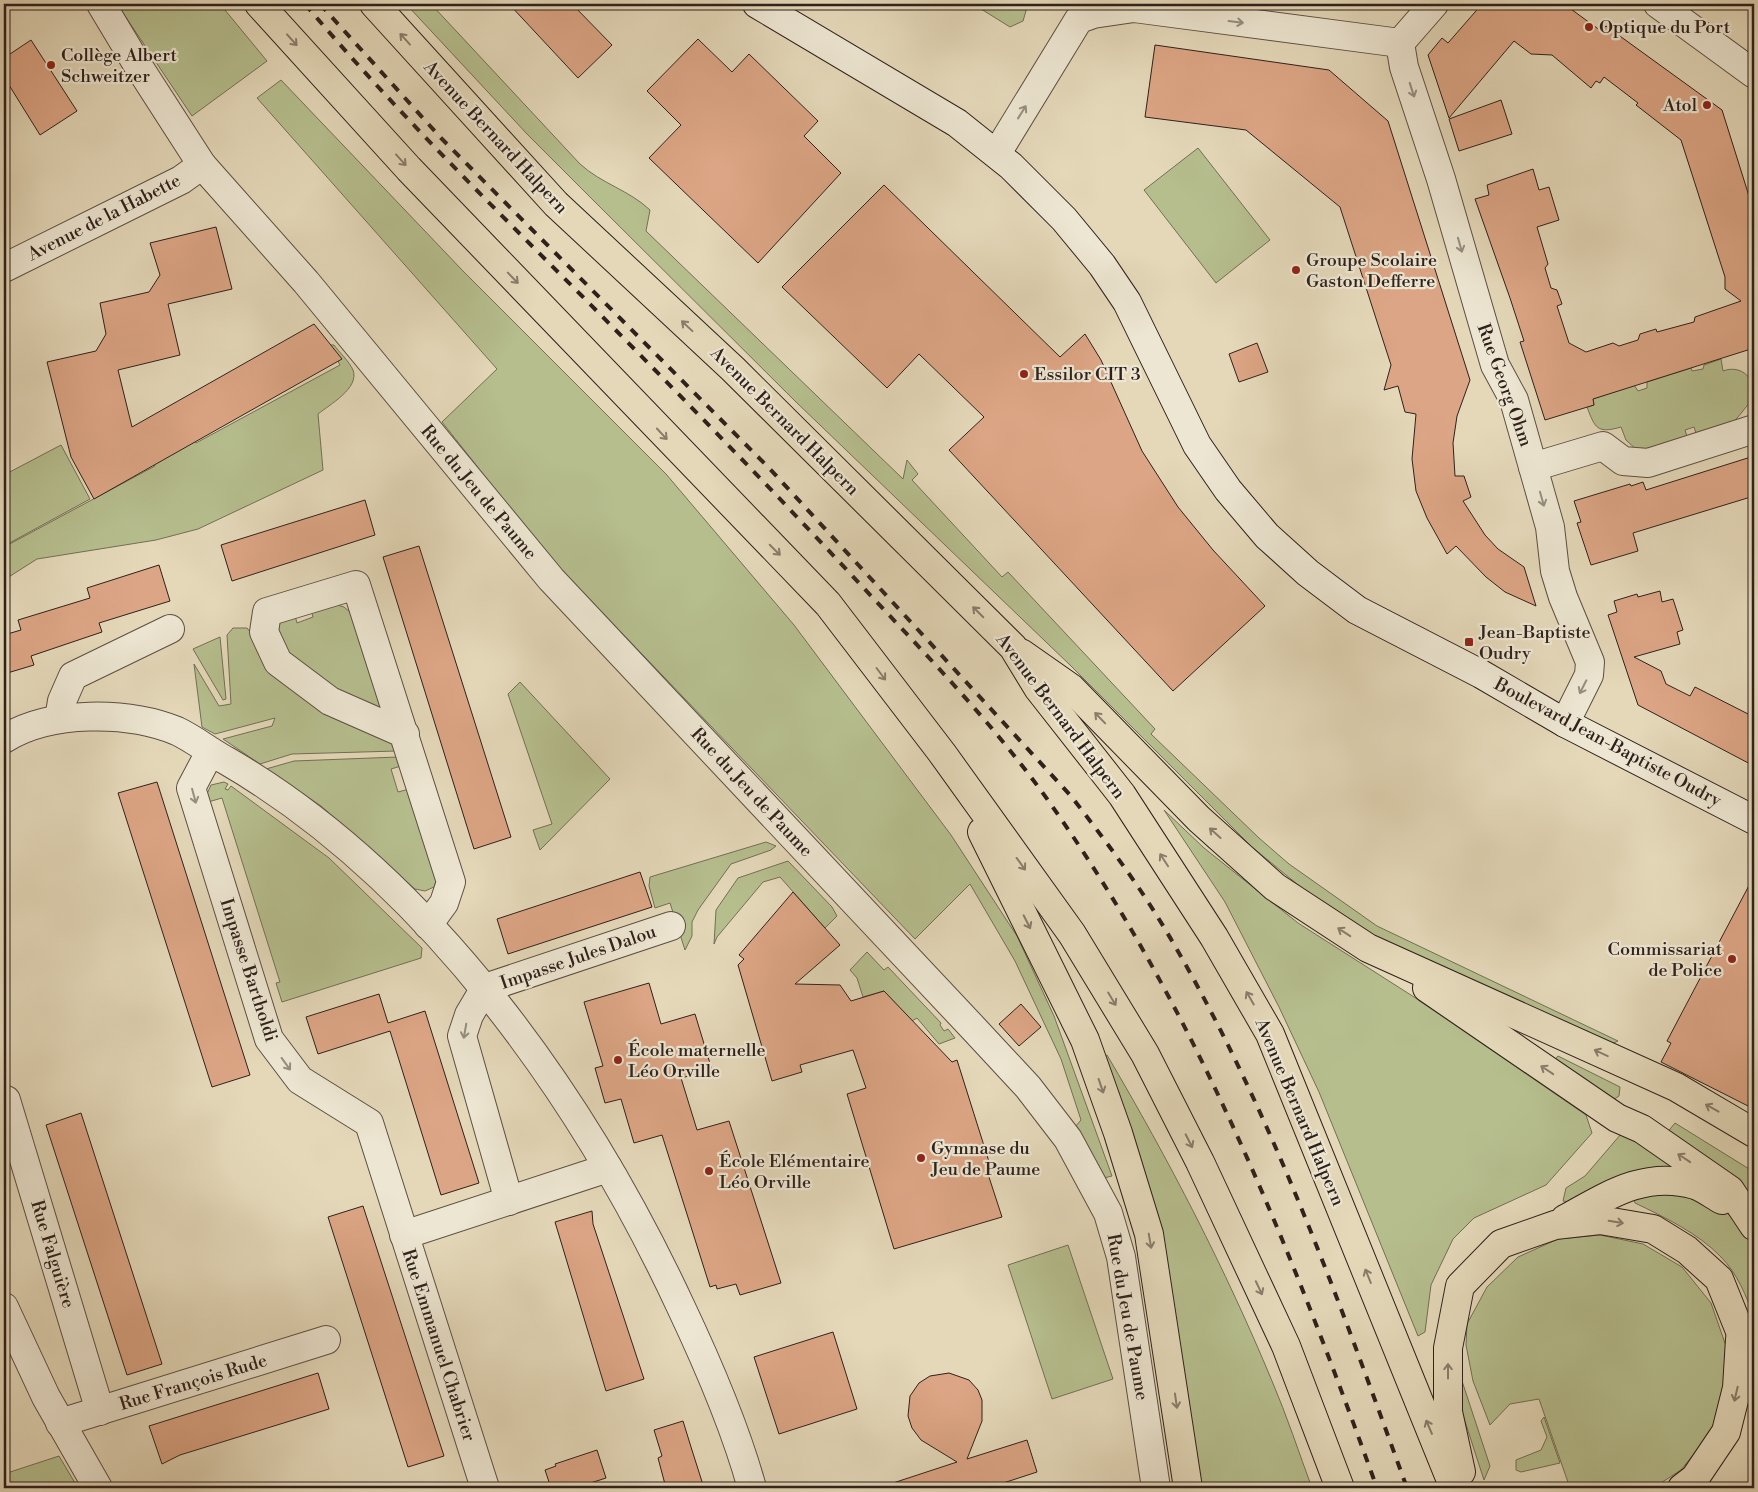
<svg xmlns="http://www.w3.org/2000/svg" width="1758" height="1492" viewBox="0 0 1758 1492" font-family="'Libre Bodoni',serif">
  <rect width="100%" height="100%" fill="#e4d8b9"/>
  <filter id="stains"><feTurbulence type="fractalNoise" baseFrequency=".004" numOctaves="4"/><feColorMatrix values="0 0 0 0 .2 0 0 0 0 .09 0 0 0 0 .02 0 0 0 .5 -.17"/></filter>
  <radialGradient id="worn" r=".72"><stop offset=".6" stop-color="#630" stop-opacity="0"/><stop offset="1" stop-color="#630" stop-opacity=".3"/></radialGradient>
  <g fill="#b6be8e" stroke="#727055">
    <path d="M 117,4 L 220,4 L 267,61 L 192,116 Z"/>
    <path d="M 406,4 L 431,4 L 580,164 C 602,184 629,190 650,210 L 646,231 L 903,479 L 907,460 L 918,474 L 912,480 L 1002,577 L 1008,572 L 1155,729 L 1151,734 L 1259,838 L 1289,864 L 1377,926 L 1618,1041 L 1604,1047 L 1391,946 L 1314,898 L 1252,847 L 1071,666 L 795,401 L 591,198 L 527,134 Z"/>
    <path d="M 973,4 L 1028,4 L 1023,21 L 1010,27 Z"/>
    <path d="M 281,80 L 463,271 L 666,474 L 794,625 L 951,835 L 1017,936 L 1054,1016 L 1112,1176 L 1104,1178 L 1075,1127 L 1081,1120 L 1061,1059 L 1015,961 L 970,884 L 915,939 L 548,556 L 442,422 L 497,369 L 257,98 Z"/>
    <path d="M 1198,148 L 1270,240 L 1216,283 L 1144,190 Z"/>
    <path d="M 329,345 L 334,345 C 339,352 349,361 353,370 C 360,388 329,405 318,414 L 323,470 L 198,529 L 156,540 L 37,559 L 4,580 L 4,547 L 155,466 L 145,448 L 186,425 L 196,443 L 340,365 Z"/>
    <path d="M 1721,359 L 1723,371 C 1741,364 1758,379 1752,399 C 1749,404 1732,425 1727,428 C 1718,433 1707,436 1698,439 L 1694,427 L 1685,430 L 1689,443 L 1638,451 L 1626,440 L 1621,427 C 1597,434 1595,428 1587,407 L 1594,405 L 1593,399 L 1634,385 L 1638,391 L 1647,388 L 1647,382 L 1691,368 L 1692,371 L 1703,369 L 1704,365 Z"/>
    <path d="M 61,445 L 90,499 L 4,546 L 4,475 Z"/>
    <path d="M 334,604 L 344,607 L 351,613 L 386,720 L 295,665 L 278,636 L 278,624 L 284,616 L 294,612 L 297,623 L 313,617 L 310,607 Z"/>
    <path d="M 233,628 L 247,628 L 272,659 L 388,735 L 397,751 L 292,754 L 260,764 L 223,739 L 272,726 L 275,718 L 215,734 L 202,727 L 194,664 L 219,706 L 231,704 L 227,635 Z"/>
    <path d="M 220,637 L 226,699 L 223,700 L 193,649 Z"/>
    <path d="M 520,682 L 610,779 L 540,850 L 533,830 L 552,824 L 508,694 Z"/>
    <path d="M 398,757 L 401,766 L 391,769 L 398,792 L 409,789 L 436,881 L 434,887 L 425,891 L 415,889 L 321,806 L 266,769 L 294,761 Z"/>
    <path d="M 224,782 L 228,784 L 225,789 L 228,790 L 231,786 L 329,858 L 422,948 L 421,958 L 282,1002 L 276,983 L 280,982 L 222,798 L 208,802 L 207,794 L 211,785 Z"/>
    <path d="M 1164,810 L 1204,848 L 1298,923 L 1414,997 L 1586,1115 L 1592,1133 L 1546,1185 L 1474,1218 L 1453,1239 L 1431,1285 L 1425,1332 L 1418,1336 L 1319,1092 L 1279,1007 L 1225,902 Z"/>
    <path d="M 766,842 L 776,846 L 771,850 L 731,864 L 698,910 L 692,922 L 692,936 L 685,950 L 670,903 L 655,908 L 649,886 L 650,877 Z"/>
    <path d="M 788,861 L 832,907 L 837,916 L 825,928 L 780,877 L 763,882 L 717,937 L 714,944 L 716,910 L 738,878 Z"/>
    <path d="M 867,952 L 884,970 L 888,967 L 941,1023 L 940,1025 L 944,1031 L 948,1029 L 955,1038 L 939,1044 L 917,1018 L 912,1021 L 884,991 L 863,997 L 857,978 L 850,970 Z"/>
    <path d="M 1107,1055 C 1169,1160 1225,1268 1272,1381 C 1287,1416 1299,1453 1312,1488 L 1202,1488 L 1167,1265 L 1099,1058 Z"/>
    <path d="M 1558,1056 L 1620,1087 L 1619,1096 L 1613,1100 L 1553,1062 Z"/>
    <path d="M 1675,1123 L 1754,1172 L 1754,1199 L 1742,1185 L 1666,1134 Z"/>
    <path d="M 1621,1134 L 1687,1165 L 1575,1203 L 1563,1201 L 1566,1188 L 1585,1176 Z"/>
    <path d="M 1657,1191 L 1717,1203 L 1739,1225 L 1754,1249 L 1754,1318 C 1747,1297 1737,1273 1721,1257 C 1698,1233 1664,1217 1635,1203 L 1631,1195 Z"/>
    <path d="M 1600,1235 L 1643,1244 L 1682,1267 L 1711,1303 L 1726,1346 L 1725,1391 L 1710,1434 L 1681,1470 L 1653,1488 L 1570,1488 L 1539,1399 L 1510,1404 L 1490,1425 L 1473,1381 L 1466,1345 L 1467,1324 L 1487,1287 L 1518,1257 L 1558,1239 Z"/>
    <path d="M 1068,1245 L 1113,1379 L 1052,1399 L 1008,1265 Z"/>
    <path d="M 1462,1381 L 1490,1466 L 1484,1480 L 1460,1406 Z"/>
    <path d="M 1544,1417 L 1560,1463 L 1521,1472 L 1516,1470 L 1516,1460 L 1541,1450 L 1547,1437 L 1541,1421 Z"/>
    <path d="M 59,1456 L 78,1488 L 14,1488 L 4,1483 L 4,1474 Z"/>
  </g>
  <g fill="#dca585" stroke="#2e211c">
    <path d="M 509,4 L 572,4 L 612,45 L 578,78 Z"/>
    <path d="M 1482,4 L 1564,4 L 1601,31 L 1606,26 L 1722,110 L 1754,212 L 1754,348 L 1593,399 L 1594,405 L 1545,420 L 1520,342 L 1524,341 L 1510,298 L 1475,199 L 1489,195 L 1487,185 L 1533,169 L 1539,190 L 1549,187 L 1559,220 L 1537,227 L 1548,264 L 1545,268 L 1551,288 L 1557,290 L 1562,304 L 1557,306 L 1569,343 L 1586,352 L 1613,343 L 1619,346 L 1638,340 L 1640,334 L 1656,329 L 1657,332 L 1694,322 L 1695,317 L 1741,301 L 1725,289 L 1725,277 L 1681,140 L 1636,105 L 1638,103 L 1604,77 L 1600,83 L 1596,81 L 1591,88 L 1552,55 L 1531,54 L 1514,41 L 1449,118 L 1428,55 L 1442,38 L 1448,43 Z"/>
    <path d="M 698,39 L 732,72 L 749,54 L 818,121 L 804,136 L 841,173 L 758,263 L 649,158 L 681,125 L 647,91 Z"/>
    <path d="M 31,40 L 77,111 L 40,135 L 4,77 L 4,58 Z"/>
    <path d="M 1155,45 L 1329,70 L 1388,121 L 1470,380 L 1457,416 L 1453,443 L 1455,476 L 1464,476 L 1471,497 L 1463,501 L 1485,535 L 1498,549 L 1524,567 L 1536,606 L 1505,592 L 1486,577 L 1456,546 L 1447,554 L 1427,518 L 1416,491 L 1412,459 L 1416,414 L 1405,412 L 1398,386 L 1384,390 L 1391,365 L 1340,207 L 1246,130 L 1145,117 Z"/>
    <path d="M 1501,100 L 1512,134 L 1459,151 L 1449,119 Z"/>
    <path d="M 884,185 L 1060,357 L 1085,334 L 1101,360 L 1142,451 L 1178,507 L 1213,550 L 1265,606 L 1173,691 L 949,450 L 984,417 L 919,354 L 887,388 L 782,287 Z"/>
    <path d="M 216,227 L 232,289 L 168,304 L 180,355 L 118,370 L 132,427 L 314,324 L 342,359 L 94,499 L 71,457 L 47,362 L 96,351 L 106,334 L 100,303 L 149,292 L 160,275 L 150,243 Z"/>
    <path d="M 1257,343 L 1268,372 L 1239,382 L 1229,354 Z"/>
    <path d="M 1754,456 L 1754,496 L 1633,533 L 1638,551 L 1591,565 L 1577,523 L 1581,522 L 1574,501 L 1630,484 L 1631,486 L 1643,482 L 1646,490 Z"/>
    <path d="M 365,500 L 375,535 L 232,581 L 221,545 Z"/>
    <path d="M 419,546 L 511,837 L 474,849 L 383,557 Z"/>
    <path d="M 159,565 L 170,601 L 99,623 L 102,632 L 31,656 L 34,665 L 4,674 L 4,635 L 21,630 L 18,620 L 90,598 L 87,588 Z"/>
    <path d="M 1660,591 L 1662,602 L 1673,599 L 1683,630 L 1677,632 L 1680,644 L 1634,657 L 1661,671 L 1666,684 L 1690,696 L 1695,687 L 1754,717 L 1754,766 L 1638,705 L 1608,615 L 1617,612 L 1614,601 L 1637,594 L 1638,597 Z"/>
    <path d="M 157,782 L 250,1075 L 212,1087 L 118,793 Z"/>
    <path d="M 640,872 L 652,907 L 508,954 L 497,919 Z"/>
    <path d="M 1754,876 L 1754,1109 L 1661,1062 L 1671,1043 L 1667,1041 Z"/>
    <path d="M 793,892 L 840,945 L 795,984 L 840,985 L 851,1001 L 884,991 L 952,1062 L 957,1060 L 991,1168 L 987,1171 L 1002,1217 L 894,1249 L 847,1094 L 866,1088 L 853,1050 L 800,1065 L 802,1072 L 772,1081 L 738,965 L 744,959 L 739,955 Z"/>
    <path d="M 649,983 L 661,1024 L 695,1014 L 712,1070 L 681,1078 L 697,1130 L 729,1121 L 781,1283 L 740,1295 L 736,1284 L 717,1289 L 716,1285 L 710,1287 L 662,1135 L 634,1143 L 621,1099 L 605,1103 L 595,1068 L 603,1066 L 584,1002 Z"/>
    <path d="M 379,994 L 388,1023 L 425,1011 L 479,1183 L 441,1195 L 390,1031 L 318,1054 L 306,1017 Z"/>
    <path d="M 1021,1004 L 1041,1027 L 1019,1046 L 999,1024 Z"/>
    <path d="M 81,1113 L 162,1364 L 127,1375 L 46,1125 Z"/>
    <path d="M 363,1206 L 444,1456 L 408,1467 L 328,1217 Z"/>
    <path d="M 592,1211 L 593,1224 L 644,1379 L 606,1391 L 555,1222 Z"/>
    <path d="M 833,1332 L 857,1409 L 779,1434 L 754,1357 Z"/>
    <path d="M 318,1373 L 329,1409 L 180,1455 L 162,1464 L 149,1426 Z"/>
    <path d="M 949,1373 L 969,1380 L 978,1390 L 982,1400 L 982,1421 L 967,1459 L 1027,1440 L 1037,1472 L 988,1488 L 890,1488 L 890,1484 L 957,1462 L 921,1440 L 912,1428 L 908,1416 L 910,1396 L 919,1383 L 930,1376 Z"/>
    <path d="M 683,1421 L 691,1447 L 704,1488 L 666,1488 L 658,1458 L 662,1456 L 654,1430 Z"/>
    <path d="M 597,1450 L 606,1478 L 575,1488 L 551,1488 L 545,1470 L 556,1466 L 555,1464 Z"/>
  </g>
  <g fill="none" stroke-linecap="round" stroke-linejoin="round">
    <g stroke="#5c4f43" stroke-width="30">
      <g id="street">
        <path d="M 101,4 L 137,64 L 202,165 L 306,282 L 551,579 L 975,1030 L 1028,1087 L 1068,1139 L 1108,1213 L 1121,1257 L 1156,1488"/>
        <path d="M 1658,4 L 1754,74"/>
        <path d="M 1400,43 L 1404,67 L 1441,179 L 1495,365 L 1514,400 L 1550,527 L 1555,571 L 1563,597 L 1590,662 L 1589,675 L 1565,723"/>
        <path d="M 1400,43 L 1434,4"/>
        <path d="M 997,153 L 1079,19 L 1093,14 L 1134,8 L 1400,43"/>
        <path d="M 4,268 L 181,180 L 202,165"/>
        <path d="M 1533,467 L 1603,446 L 1623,461 L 1648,463 L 1754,429"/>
        <path d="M 59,719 L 62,701 L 73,676 L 170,629"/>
        <path d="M 405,734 L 330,701 L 278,662 L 264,632 L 267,612 L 356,585 L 451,882 L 444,903 L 428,925"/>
        <path d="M 4,739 C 50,710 128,711 177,731 C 194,739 210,752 227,761 C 428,878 583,1097 680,1305 C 708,1364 735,1426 752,1488"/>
        <path d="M 210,752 L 191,788 L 269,1039 L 300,1080 L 369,1123 L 485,1488"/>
        <path d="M 4,1101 L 6,1100 L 100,1411"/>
        <path d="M 509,1201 L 462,1036 L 469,1015 L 485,988 L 671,926"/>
        <path d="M 404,1235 L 608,1168"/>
        <path d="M 4,1307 L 46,1397 L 98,1488"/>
        <path d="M 60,1423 L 326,1340"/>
      </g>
    </g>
    <g stroke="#2e211c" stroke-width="30">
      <path id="secondary" d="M 757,4 L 957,123 L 1011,166 L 1064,219 L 1102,265 L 1127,302 L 1197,445 L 1228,490 L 1267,536 L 1308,573 L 1357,610 L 1481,674 L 1565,723 L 1754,820"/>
    </g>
    <g stroke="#2e211c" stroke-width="30">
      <g id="highway">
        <path d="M 259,4 L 409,169 L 828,604 L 942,753 L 1072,934 L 1145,1054 L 1200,1162 L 1286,1346 L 1340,1488"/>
        <path d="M 374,4 L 556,204 L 733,369 L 1013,647 L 1038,688 L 1122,795 L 1214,937 L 1270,1034 L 1454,1488"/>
        <path d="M 1021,653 L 1071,688 L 1199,819 L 1275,887 L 1368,948 L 1676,1087 L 1754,1133"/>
        <path d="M 982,832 L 1085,1040 L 1118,1133 L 1149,1234 L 1188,1488"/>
        <path d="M 1427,988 L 1617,1118 L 1642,1129 L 1730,1190 L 1754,1226"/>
        <path d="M 1565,1219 C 1607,1196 1645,1170 1695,1185 C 1704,1188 1713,1195 1722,1200"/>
        <path d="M 1461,1472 L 1448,1412 L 1448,1348 L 1460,1286 L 1501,1244 L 1555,1225 L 1600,1220 L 1653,1229 L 1687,1250 L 1719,1279 L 1754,1366"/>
        <path d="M 1682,1488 L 1695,1478 L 1726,1432 L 1737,1388 L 1740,1339"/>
      </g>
    </g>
    <use href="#street" stroke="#ede6d2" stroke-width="28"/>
    <use href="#secondary" stroke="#ede6d2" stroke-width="28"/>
    <use href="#highway" stroke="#e4d8b9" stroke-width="28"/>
    <g stroke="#2e211c" stroke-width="4" stroke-dasharray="9 9" stroke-linecap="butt">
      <path d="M 305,4 C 391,106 486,200 581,295 C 675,390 768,485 859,583 C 929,658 1001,731 1059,816 C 1201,1021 1293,1255 1377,1488"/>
      <path d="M 320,4 L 441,138 L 770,469 L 1071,796 C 1104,839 1137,882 1165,929 C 1269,1104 1338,1298 1407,1488"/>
    </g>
  </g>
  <defs><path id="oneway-shaft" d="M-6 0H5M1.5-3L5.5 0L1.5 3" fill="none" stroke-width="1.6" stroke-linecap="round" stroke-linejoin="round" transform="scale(1.25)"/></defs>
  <g stroke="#978d80">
    <use href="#oneway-shaft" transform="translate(1236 22) rotate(7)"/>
    <use href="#oneway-shaft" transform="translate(1412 90) rotate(72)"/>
    <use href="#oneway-shaft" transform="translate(1022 112) rotate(-58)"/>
    <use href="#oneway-shaft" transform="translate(1460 245) rotate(74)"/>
    <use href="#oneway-shaft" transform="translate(1542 499) rotate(74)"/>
    <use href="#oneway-shaft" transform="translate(1583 687) rotate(117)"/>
    <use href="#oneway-shaft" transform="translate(194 796) rotate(75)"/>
    <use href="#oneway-shaft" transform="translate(465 1031) rotate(100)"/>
    <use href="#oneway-shaft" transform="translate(286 1064) rotate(54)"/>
  </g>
  <g stroke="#897c6a">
    <use href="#oneway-shaft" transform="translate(405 39) rotate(-132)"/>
    <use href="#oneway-shaft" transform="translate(292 40) rotate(48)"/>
    <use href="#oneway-shaft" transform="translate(401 160) rotate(48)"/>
    <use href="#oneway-shaft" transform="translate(513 278) rotate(46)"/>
    <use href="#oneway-shaft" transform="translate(687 326) rotate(-137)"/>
    <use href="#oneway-shaft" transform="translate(662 434) rotate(47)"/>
    <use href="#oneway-shaft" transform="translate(775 550) rotate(45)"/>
    <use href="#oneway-shaft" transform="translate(978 612) rotate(-135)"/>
    <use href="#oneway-shaft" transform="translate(881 674) rotate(53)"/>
    <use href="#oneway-shaft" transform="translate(1100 718) rotate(-134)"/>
    <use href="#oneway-shaft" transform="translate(1215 833) rotate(-138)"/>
    <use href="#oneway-shaft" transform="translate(1164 860) rotate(-123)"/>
    <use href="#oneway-shaft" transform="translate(1021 864) rotate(54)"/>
    <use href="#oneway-shaft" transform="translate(1027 922) rotate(63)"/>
    <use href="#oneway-shaft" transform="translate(1344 932) rotate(-147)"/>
    <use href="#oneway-shaft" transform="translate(1250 998) rotate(-120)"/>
    <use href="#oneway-shaft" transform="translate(1112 999) rotate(59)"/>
    <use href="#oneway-shaft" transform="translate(1601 1053) rotate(-155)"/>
    <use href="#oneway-shaft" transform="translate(1547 1070) rotate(-146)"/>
    <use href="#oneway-shaft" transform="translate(1101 1086) rotate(71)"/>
    <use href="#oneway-shaft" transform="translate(1712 1108) rotate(-151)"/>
    <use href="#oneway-shaft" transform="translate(1189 1141) rotate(63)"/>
    <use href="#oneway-shaft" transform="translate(1684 1158) rotate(-146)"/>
    <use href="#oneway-shaft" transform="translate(1616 1222) rotate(10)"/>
    <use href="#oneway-shaft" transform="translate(1150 1241) rotate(80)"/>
    <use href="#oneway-shaft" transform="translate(1368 1276) rotate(-112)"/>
    <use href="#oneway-shaft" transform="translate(1259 1288) rotate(65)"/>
    <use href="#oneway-shaft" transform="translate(1448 1371) rotate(-90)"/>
    <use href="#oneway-shaft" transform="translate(1736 1394) rotate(103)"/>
    <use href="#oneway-shaft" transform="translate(1176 1401) rotate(82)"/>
    <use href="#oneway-shaft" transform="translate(1429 1427) rotate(-113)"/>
  </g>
  <g fill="#8f2418" stroke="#ede6d2" stroke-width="2">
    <circle cx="1589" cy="27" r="5"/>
    <circle cx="51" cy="65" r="5"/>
    <circle cx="1707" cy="105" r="5"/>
    <circle cx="1296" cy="270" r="5"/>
    <circle cx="1024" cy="374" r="5"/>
    <rect x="1464" y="637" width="10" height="10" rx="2.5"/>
    <circle cx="1732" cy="959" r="5"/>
    <circle cx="618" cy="1060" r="5"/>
    <circle cx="921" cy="1158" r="5"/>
    <circle cx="709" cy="1171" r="5"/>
  </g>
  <g text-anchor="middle" stroke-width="4.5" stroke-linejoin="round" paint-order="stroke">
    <g font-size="18" fill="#2e211c" stroke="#ede6d2" text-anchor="start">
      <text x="1599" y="33">Optique du Port</text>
      <text x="61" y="61">Collège Albert<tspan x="61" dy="21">Schweitzer</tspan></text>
      <text x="1697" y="111" text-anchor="end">Atol</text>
      <text x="1306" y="266">Groupe Scolaire<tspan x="1306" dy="21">Gaston Defferre</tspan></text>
      <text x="1034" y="380">Essilor CIT 3</text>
      <text x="1479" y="638">Jean-Baptiste<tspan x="1479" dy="21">Oudry</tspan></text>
      <text x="1722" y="955" text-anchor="end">Commissariat<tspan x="1722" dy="21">de Police</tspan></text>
      <text x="628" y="1056">École maternelle<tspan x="628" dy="21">Léo Orville</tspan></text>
      <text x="931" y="1154">Gymnase du<tspan x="931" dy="21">Jeu de Paume</tspan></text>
      <text x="719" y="1167">École Elémentaire<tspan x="719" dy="21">Léo Orville</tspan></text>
    </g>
    <g font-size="18" fill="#2e211c" stroke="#ede6d2">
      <text transform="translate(496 137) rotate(47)" y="6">Avenue Bernard Halpern</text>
      <text transform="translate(104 217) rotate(-27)" y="6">Avenue de la Habette</text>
      <text transform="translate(1505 385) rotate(70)" y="6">Rue Georg Ohm</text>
      <text transform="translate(785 421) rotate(45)" y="6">Avenue Bernard Halpern</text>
      <text transform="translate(479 492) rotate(50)" y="6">Rue du Jeu de Paume</text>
      <text transform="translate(1061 716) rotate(53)" y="6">Avenue Bernard Halpern</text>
      <text transform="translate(1608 742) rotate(28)" y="6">Boulevard Jean-Baptiste Oudry</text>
      <text transform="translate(752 792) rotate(47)" y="6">Rue du Jeu de Paume</text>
      <text transform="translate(578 957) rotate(-19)" y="6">Impasse Jules Dalou</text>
      <text transform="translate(249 970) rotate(72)" y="6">Impasse Bartholdi</text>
      <text transform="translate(1300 1112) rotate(67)" y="6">Avenue Bernard Halpern</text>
      <text transform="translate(53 1254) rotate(73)" y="6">Rue Falguière</text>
      <text transform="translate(1128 1317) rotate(80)" y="6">Rue du Jeu de Paume</text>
      <text transform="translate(439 1345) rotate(72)" y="6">Rue Emmanuel Chabrier</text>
      <text transform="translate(193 1382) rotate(-17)" y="6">Rue François Rude</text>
    </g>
  </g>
  <rect width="1758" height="1492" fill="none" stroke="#e4d8b9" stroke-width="20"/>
  <rect x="5" y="5" width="1748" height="1482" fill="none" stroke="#2e211c" stroke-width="2.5"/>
  <rect x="10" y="10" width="1738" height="1472" fill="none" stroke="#2e211c"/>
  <rect width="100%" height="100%" filter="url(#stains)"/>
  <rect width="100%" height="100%" fill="url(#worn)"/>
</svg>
